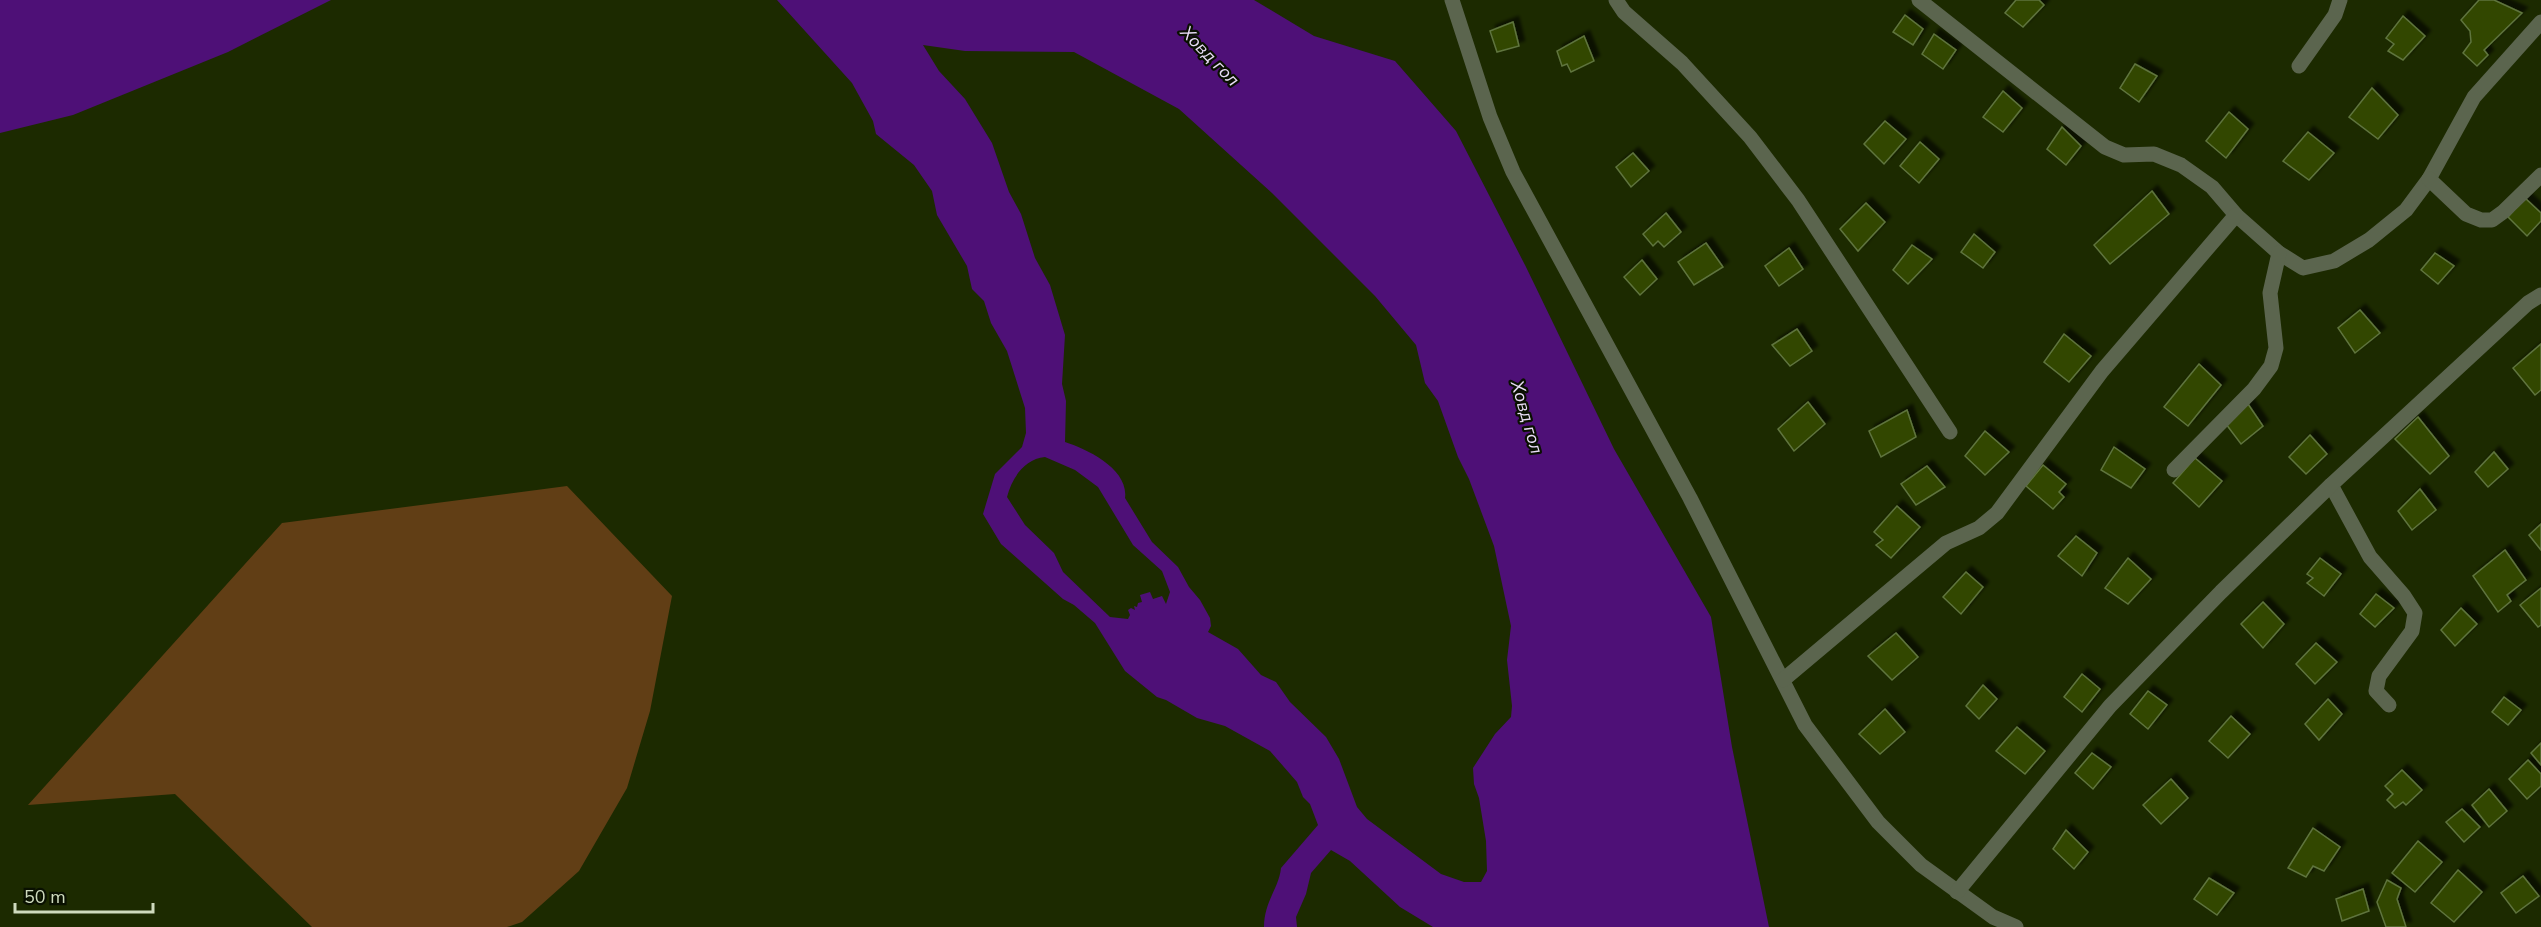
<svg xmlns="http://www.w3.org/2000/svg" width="2541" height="927" viewBox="0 0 2541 927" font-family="'Nunito Sans',sans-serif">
  <defs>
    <filter id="shadow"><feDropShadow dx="5.5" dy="-5.5" stdDeviation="1.5" flood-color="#0009"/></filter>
  </defs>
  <rect width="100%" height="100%" fill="#1c2a00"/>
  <path fill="#613e15" d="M 567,486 L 672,596 L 650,711 L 627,788 L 579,871 L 522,922 L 507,927 L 312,927 L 175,794 L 28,805 L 282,523 Z"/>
  <g fill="#4e1077" fill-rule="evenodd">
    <path d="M 0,0 L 331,0 L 228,52 L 73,115 L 0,133 Z"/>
    <path d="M 777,0 L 1254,0 L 1314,36 L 1395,61 L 1456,131 L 1526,267 L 1614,449 L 1711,617 L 1732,747 L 1769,927 L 1433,927 L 1400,907 L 1350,861 L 1331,850 L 1311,873 L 1306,894 L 1296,917 L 1297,927 L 1264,927 C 1264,902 1279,888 1281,868 L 1318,825 L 1310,804 L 1303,797 L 1297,782 L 1270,751 L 1225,726 L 1197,718 L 1166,700 L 1157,697 L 1125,671 L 1095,623 L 1074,605 L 1063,599 L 1001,544 L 983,514 L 995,474 L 1022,447 L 1026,433 L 1025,408 L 1007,351 L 991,323 L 984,301 L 972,289 L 967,266 L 937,215 L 932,191 L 914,165 L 876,134 L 873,121 L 852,83 ZM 923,45 L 965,51 L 1074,52 L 1179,109 L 1272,193 L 1375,296 L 1416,345 L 1425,383 L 1438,401 L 1458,457 L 1469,479 L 1494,546 L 1511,626 L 1507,660 L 1512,706 L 1511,717 L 1495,734 L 1473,768 L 1474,784 L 1479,798 L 1486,841 L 1487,871 L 1481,882 L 1464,882 L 1441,874 L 1367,819 L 1357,807 L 1339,759 L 1326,737 L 1290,702 L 1276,682 L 1261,675 L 1238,649 L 1208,632 L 1211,626 L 1210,618 L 1200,600 L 1189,587 L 1178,567 L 1152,542 L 1125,498 C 1129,469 1087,449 1065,442 L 1066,401 L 1062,384 L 1065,335 L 1050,285 L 1035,258 L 1021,214 L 1009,192 L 992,143 L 965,99 L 939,71 ZM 1045,457 L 1075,470 L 1098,487 L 1133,545 L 1162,571 L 1170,592 L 1166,604 L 1162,596 L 1153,599 L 1150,592 L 1140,595 L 1142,602 L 1138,603 L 1137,607 L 1134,606 L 1135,610 L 1131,608 L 1128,610 L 1130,615 L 1128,619 L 1110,617 L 1063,572 L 1054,553 L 1025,525 L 1007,497 C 1012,478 1024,459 1045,457 Z"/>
  </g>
  <g fill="#314600" stroke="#5f743e" stroke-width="1.5" filter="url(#shadow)">
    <path d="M 2016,0 L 2039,0 L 2044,5 L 2023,27 L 2005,13 Z"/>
    <path d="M 2479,0 L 2494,0 L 2522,13 L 2484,50 L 2488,55 L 2477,66 L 2463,53 L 2471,42 L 2470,31 L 2461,20 Z"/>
    <path d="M 1905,15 L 1923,29 L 1913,45 L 1893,32 Z"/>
    <path d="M 2403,16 L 2425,36 L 2403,60 L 2388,51 L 2394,44 L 2386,38 Z"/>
    <path d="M 1513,22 L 1519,46 L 1497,52 L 1490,31 Z"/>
    <path d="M 1934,34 L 1956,50 L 1943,69 L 1922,54 Z"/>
    <path d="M 1584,36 L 1594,61 L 1571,72 L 1567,64 L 1562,66 L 1557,51 Z"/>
    <path d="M 2135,64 L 2157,76 L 2139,102 L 2120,88 Z"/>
    <path d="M 2372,88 L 2398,115 L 2378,139 L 2349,117 Z"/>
    <path d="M 2003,91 L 2022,108 L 2003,132 L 1983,117 Z"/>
    <path d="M 2229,112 L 2248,129 L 2226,158 L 2206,141 Z"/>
    <path d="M 1885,121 L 1906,139 L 1884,164 L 1864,144 Z"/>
    <path d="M 2062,127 L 2081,146 L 2066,165 L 2047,149 Z"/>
    <path d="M 2308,132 L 2334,153 L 2309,180 L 2283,161 Z"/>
    <path d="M 1920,142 L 1939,159 L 1919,183 L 1900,166 Z"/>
    <path d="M 1633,153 L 1649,171 L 1631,187 L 1616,167 Z"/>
    <path d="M 2152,191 L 2169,214 L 2110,264 L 2094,245 Z"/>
    <path d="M 2525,198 L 2541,213 L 2541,221 L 2527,236 L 2508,217 Z"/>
    <path d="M 1866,203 L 1885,222 L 1858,251 L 1840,229 Z"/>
    <path d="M 1666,213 L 1681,232 L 1664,247 L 1658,241 L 1653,246 L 1643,234 Z"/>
    <path d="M 1974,234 L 1995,252 L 1983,268 L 1961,252 Z"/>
    <path d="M 1706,243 L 1723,267 L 1694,285 L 1678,262 Z"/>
    <path d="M 1912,245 L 1932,259 L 1908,284 L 1893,270 Z"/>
    <path d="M 1789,248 L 1803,269 L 1779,286 L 1765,266 Z"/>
    <path d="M 2435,253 L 2454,266 L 2438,284 L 2421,270 Z"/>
    <path d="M 1642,260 L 1657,279 L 1640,295 L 1624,277 Z"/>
    <path d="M 2360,310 L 2380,333 L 2355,353 L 2338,328 Z"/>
    <path d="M 1797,329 L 1812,351 L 1790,366 L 1772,345 Z"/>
    <path d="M 2064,334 L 2091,356 L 2069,382 L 2044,362 Z"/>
    <path d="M 2541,344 L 2541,390 L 2535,395 L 2513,368 Z"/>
    <path d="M 2199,364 L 2221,385 L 2188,426 L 2164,407 Z"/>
    <path d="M 1808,402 L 1825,424 L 1794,451 L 1778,429 Z"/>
    <path d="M 2248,404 L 2263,426 L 2241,444 L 2226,424 Z"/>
    <path d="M 1907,410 L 1916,437 L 1881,457 L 1869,431 Z"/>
    <path d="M 2418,417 L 2449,456 L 2430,474 L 2395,439 Z"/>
    <path d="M 1985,431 L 2009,452 L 1985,475 L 1965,456 Z"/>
    <path d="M 2310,435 L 2327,454 L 2306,474 L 2289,457 Z"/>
    <path d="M 2114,447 L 2145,469 L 2131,488 L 2101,470 Z"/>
    <path d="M 2494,452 L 2508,469 L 2488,487 L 2475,472 Z"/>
    <path d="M 2195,458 L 2222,481 L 2199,507 L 2173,483 Z"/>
    <path d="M 2043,465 L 2066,484 L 2059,492 L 2064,497 L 2053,509 L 2026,486 Z"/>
    <path d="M 1927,466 L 1945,487 L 1916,505 L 1901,484 Z"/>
    <path d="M 2420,489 L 2436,510 L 2412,530 L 2398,511 Z"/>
    <path d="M 1897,506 L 1920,527 L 1891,558 L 1876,545 L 1883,540 L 1874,532 Z"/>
    <path d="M 2541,524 L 2541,550 L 2529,535 Z"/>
    <path d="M 2076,536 L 2097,553 L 2082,576 L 2058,556 Z"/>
    <path d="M 2505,550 L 2526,580 L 2507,595 L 2511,601 L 2498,612 L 2473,576 Z"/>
    <path d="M 2128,558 L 2151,579 L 2128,604 L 2105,588 Z"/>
    <path d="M 2320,558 L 2341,574 L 2324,596 L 2307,583 L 2313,578 L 2307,574 Z"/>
    <path d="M 1966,572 L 1983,587 L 1961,614 L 1943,597 Z"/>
    <path d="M 2541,588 L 2541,625 L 2538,627 L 2520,605 Z"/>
    <path d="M 2376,594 L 2394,608 L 2375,627 L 2360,614 Z"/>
    <path d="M 2263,602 L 2284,624 L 2263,648 L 2241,624 Z"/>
    <path d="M 2461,608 L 2477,624 L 2455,646 L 2441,630 Z"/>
    <path d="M 1896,633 L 1918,657 L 1892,680 L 1868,656 Z"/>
    <path d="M 2316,643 L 2337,662 L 2315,684 L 2296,664 Z"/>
    <path d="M 2082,674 L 2100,689 L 2082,712 L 2064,697 Z"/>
    <path d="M 1983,685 L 1997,699 L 1979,719 L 1966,706 Z"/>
    <path d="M 2148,691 L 2167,705 L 2148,729 L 2130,714 Z"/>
    <path d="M 2504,697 L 2521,710 L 2508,725 L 2492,712 Z"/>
    <path d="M 2328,699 L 2342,714 L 2319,740 L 2305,724 Z"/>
    <path d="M 1885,709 L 1905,732 L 1880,754 L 1859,734 Z"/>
    <path d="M 2231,716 L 2250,734 L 2228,758 L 2209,741 Z"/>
    <path d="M 2017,727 L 2045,751 L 2025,774 L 1996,751 Z"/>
    <path d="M 2541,743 L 2541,765 L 2531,753 Z"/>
    <path d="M 2092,753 L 2111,767 L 2093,789 L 2075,773 Z"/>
    <path d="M 2528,760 L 2541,774 L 2541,786 L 2527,799 L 2509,779 Z"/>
    <path d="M 2402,770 L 2422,790 L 2406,805 L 2403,802 L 2395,808 L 2387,800 L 2393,794 L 2385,786 Z"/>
    <path d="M 2171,779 L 2188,798 L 2161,824 L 2143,805 Z"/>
    <path d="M 2489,789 L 2507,811 L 2489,827 L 2472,805 Z"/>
    <path d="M 2462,809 L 2480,827 L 2464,842 L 2446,822 Z"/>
    <path d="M 2313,828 L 2340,847 L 2324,871 L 2313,866 L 2306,877 L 2288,868 Z"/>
    <path d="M 2066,830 L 2088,852 L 2074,869 L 2053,849 Z"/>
    <path d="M 2418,841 L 2442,862 L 2415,892 L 2392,873 Z"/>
    <path d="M 2458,870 L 2482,892 L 2454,922 L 2431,903 Z"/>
    <path d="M 2523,876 L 2539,896 L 2516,913 L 2501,893 Z"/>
    <path d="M 2209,878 L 2234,893 L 2217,915 L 2194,899 Z"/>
    <path d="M 2387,880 L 2401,888 L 2397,899 L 2406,927 L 2386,927 L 2377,902 Z"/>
    <path d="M 2363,889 L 2369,911 L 2342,921 L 2336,899 Z"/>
  </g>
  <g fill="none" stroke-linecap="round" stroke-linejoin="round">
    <g stroke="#5b654e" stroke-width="15">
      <path d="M 1452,0 L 1490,117 L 1513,172 L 1690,498 L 1805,725 L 1878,822 L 1921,865 L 1993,917 L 2016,927"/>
      <path d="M 1616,0 L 1624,12 L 1682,63 L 1750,137 L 1798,200 L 1950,432"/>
      <path d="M 1919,0 L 2105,147 L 2124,155 L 2154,154 L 2181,165 L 2212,187 L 2236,215 L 2279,253 L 2303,268 L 2334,261 L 2369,240 L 2406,210 L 2429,179 L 2474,97 L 2541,22"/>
      <path d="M 2299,66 L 2335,15 L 2340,0"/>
      <path d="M 2429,179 L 2466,214 L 2481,220 L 2492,220 L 2503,212 L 2541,175"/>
      <path d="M 2174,470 L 2254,389 L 2271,366 L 2276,348 L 2270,293 L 2279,253"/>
      <path d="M 2331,485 L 2370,557 L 2404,596 L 2415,613 L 2412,631 L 2379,676 L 2376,691 L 2389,705"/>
      <path d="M 1783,680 L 1946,543 L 1979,528 L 1997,513 L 2102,371 L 2236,215"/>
      <path d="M 1957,892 L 2110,706 L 2221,592 L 2331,485 L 2528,303 L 2541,295"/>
    </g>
  </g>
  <g text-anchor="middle" stroke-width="4.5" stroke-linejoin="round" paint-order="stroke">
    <g font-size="18" font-style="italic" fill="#e9dcf7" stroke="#091000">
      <text transform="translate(1210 56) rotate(46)" y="6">Ховд гол</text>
      <text transform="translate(1527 417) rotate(74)" y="6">Ховд гол</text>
    </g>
  </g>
  <path d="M15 903v9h138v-9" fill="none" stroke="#cedabd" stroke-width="3"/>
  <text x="24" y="903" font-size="18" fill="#cedabd" stroke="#091000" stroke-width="4.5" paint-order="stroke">50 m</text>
</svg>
